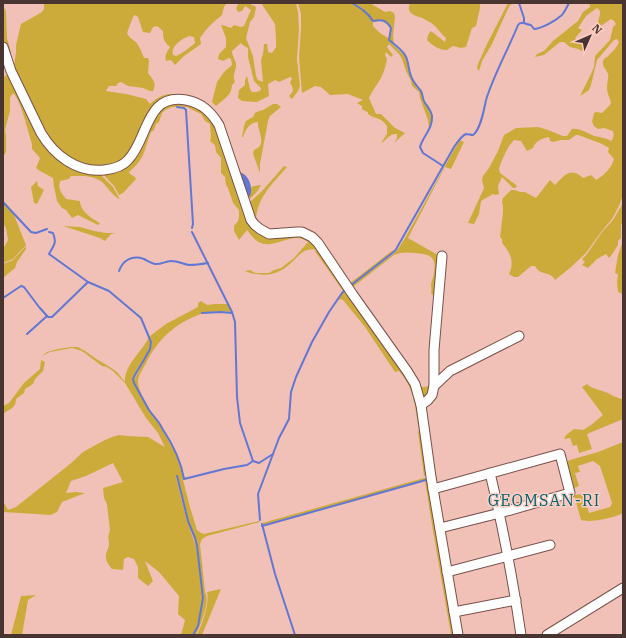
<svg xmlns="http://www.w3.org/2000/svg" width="626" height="638" viewBox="0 0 626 638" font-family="'IBM Plex Serif',serif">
  <rect width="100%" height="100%" fill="#f1c1b7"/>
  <g fill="#cdab3a" fill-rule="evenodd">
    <path d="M 44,3 L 227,3 L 224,7 L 222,15 C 212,23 207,28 200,38 L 201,44 L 184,56 L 175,65 L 171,60 L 166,61 C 164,56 167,52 170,47 C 164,42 163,39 163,31 L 157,26 L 153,27 L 150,33 L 143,32 L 138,17 L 135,15 L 133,17 L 127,33 C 131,41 135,39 138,45 C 141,49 142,54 144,58 L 148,58 L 149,61 L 148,73 C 153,80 157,82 153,91 L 150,91 L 143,88 L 128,86 L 121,82 L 118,83 L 116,86 L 109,86 L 106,91 L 126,94 L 146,99 L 150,104 C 161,94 166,93 180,95 C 187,96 195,97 201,100 C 227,113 232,153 241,177 C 243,182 248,188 251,192 L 251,188 L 253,186 L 261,185 C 258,191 254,196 249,199 L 247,198 L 210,109 L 166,99 L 127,158 L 109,168 L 78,164 L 51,145 L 14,70 L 3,42 L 3,6 L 6,11 L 7,38 L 11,52 L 11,59 L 14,66 L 16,52 L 16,45 L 21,24 L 42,12 L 44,9 ZM 189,36 L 194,37 L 195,43 C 189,48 183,53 176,56 L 173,55 C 170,46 182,39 189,36 Z"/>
    <path d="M 239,3 L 251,3 L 251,5 L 255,6 L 256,8 L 254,17 L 250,22 L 246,38 L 253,56 L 256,76 L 258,80 L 263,82 L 261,60 L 263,54 L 264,44 L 267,44 L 268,52 L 272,53 L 276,47 L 276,39 L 275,24 L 261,3 L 260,3 L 296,3 L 298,12 L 299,30 L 297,59 L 300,86 L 298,91 L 292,99 L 289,96 L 293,91 L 292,86 L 290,83 L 292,78 L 290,77 L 279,82 L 275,80 L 268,84 L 269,96 L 257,102 L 242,101 L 238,98 L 239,90 L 245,85 L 245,80 L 247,76 L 250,89 L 252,92 L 256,92 L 260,91 L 261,88 L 254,81 L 248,57 L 248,48 L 244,46 L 241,43 L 232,51 C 232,57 236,60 236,65 C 236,72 232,74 235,82 L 232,85 C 232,95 223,100 216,106 L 212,102 L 217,82 L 224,72 L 232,65 L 231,59 L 229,58 L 223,61 L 218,59 L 219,54 L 226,47 L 226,38 L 221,25 C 225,25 227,27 231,28 L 234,25 L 241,27 L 244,26 L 251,10 L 245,6 L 242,11 L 238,12 L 236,8 Z"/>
    <path d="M 298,3 L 351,3 L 363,9 L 368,15 L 373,22 L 373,26 L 380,33 L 388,38 L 388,40 L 405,56 L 408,64 L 410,75 L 417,88 L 422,92 L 422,98 L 429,109 L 431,117 L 431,125 L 429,130 L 428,120 L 420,98 L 419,92 L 412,86 L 411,81 L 406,71 L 402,59 L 399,54 L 389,44 L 387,47 L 393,55 L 391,57 L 386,52 L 385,55 L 387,59 C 386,65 384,72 381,78 C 377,85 372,91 369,98 L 376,114 L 381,114 L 395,128 L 405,133 L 394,143 L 397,138 L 397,134 C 389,133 387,140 381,143 L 387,134 L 387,126 C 380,116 376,120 368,114 L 368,112 L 365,111 L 362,109 L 362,106 L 357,103 L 363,100 L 348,94 L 330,95 L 321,87 L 315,86 L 302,93 L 299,58 L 301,28 L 301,14 Z"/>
    <path d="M 353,3 L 370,3 L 385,12 L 390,11 L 394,13 L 395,17 L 393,36 L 394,44 L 389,40 C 393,27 389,16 373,21 C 367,11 363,8 353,3 Z"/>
    <path d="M 410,3 L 480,3 L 480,8 L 476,26 L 472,28 L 466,47 L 461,48 L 453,46 C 451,47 449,49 447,50 C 441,51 430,44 427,40 L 428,35 L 431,31 L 445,42 L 446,38 C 441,34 439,30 435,26 C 432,23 428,21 424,19 C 419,16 414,17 410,12 C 408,9 409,6 410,3 Z"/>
    <path d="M 508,3 L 515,3 L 510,5 L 506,13 L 492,44 L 482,61 L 479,71 L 477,68 L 478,64 L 487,44 Z"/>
    <path d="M 588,3 L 623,3 L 623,195 L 619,206 L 612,219 L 601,232 L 586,253 L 570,268 L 555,280 C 550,270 541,277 535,266 L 531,266 L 518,277 L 514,277 L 509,274 C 515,262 510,252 502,243 L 502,239 L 500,237 L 503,213 L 503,206 L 502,202 L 503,198 L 511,190 L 515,190 L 520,192 L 525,192 L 536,198 L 550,180 L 555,185 C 560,180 567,170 575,173 C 577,173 581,176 583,178 L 591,175 L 596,180 C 603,176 612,168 614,159 L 608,152 L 609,148 C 601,143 595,141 586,138 C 583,137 580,135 576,135 L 569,140 L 561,140 L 553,142 L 550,141 L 549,137 C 543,138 535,141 533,148 L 527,151 L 521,141 L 514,140 C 512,143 509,145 508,148 C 504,155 501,162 499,169 L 500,173 L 516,185 L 517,186 L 515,188 L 513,188 L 502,177 L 498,186 L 499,194 L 496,195 L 493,194 L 481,201 L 479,214 L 474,224 L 468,223 L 484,188 L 482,180 L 483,176 L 489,168 L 498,151 L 504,135 L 516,128 L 538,127 L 548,130 L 563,136 L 567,136 L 572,129 C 579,128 587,133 594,136 C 600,137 606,138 611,141 C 614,138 614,135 613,131 L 604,128 L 598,129 L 594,126 L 592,122 L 594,113 L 596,112 L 602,113 L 610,105 L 611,102 C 609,96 607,93 607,87 C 607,83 609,77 608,74 C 607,70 600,65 604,59 C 606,57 608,57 609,55 C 613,51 617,47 619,42 L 617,39 L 614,40 L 597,60 L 591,85 L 589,90 L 580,96 L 591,74 L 594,67 L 595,56 L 610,40 L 613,27 L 616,24 L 614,21 L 611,19 L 601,26 L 598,22 C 599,16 603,12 597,8 L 586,16 L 578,28 L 582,30 L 576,37 L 575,39 L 588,44 L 585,52 L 582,51 L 578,49 L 570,47 L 564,42 L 560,42 L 544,55 L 535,57 L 537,54 L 544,51 L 553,41 L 578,21 L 583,12 L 590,7 L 590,5 Z"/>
    <path d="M 7,75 L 9,75 L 45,144 L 99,173 L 113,187 L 120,199 C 111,196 107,184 99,180 C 91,175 79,176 71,176 L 69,179 L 60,181 C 58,190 61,192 66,199 L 80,201 C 80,211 92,219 100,223 L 98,225 L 78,215 L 72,218 L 66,210 L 62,208 L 57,201 L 54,187 L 53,178 L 40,171 L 36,168 L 40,158 L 32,149 L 32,144 C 28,132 22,104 14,94 L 12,94 L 10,98 L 10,111 L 5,130 L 6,135 L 6,152 L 3,157 L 3,77 Z"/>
    <path d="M 165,104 L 193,104 L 211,117 L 260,231 L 303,234 L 323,252 C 318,250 313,248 308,250 C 301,251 298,257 293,261 C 283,271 272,277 257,274 C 253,274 249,273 245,271 L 250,270 L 255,273 L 269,273 L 274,270 L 281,268 L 294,258 L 308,242 C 294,230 275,249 261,243 C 255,241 251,235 247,230 L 239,240 L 234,231 L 234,226 L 238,221 L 239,217 L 239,210 L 233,203 L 228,188 L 226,185 L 225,177 L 221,173 L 221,158 L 216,152 L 215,145 L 211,142 L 210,140 L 211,138 L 210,124 L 205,121 L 201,114 L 187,107 L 176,106 L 177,107 L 172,107 L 165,110 L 162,113 L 159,122 L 156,124 L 154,130 L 151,132 C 144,150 145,159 129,172 L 130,174 L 135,177 L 136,179 L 123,193 L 119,195 L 114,186 L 102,173 L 118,169 L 152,118 Z"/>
    <path d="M 273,104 L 277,104 L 281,107 L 270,116 L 268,121 L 260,164 L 260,173 L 253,154 L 254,150 C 265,145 261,139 259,129 C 258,127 258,125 258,122 C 249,123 246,129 243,137 L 242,137 L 244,126 L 246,121 L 253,117 L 255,113 L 259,111 L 263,110 Z"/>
    <path d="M 460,140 L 464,142 L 451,169 L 445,167 L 408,238 L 438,255 L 439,262 L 436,298 L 431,293 C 432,290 431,287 431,284 C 432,280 434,276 434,271 C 437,256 428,254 415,253 C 408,252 401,252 394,255 L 353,287 L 421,387 L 425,387 L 432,385 L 432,387 L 426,397 L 423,398 L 315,238 L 272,232 L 260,227 L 247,205 L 262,191 L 284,166 L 287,167 C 274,182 257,197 256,220 C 271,233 277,230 296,229 C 299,229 303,228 305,229 C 318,232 342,272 349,284 L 393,250 L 395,251 L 351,285 L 351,286 L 396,252 L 405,238 L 455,148 Z"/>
    <path d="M 37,181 L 38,186 L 44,190 L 37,204 L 34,203 L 31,187 Z"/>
    <path d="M 3,203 L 14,215 L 26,245 L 13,259 L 3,263 L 3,249 L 8,240 L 6,228 L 3,223 Z"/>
    <path d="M 623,203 L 623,220 L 621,225 L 621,238 L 618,241 L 618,245 C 615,249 613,254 609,258 L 606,254 L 597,259 L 588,268 L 582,265 L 585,262 L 582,259 L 587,254 L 602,232 L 613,220 Z"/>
    <path d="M 63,226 L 80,227 L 94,231 L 106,233 L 116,233 L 111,234 L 105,241 L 100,238 Z"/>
    <path d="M 623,241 L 623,294 L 618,292 L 617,282 L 618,274 L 615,273 L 618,255 Z"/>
    <path d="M 26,246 L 26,249 L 17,262 L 15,268 L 3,278 L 3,264 L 13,260 Z"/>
    <path d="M 314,250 L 324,254 L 346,287 L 343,291 Z"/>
    <path d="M 347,289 L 415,390 L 428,475 L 424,476 L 418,432 L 419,430 C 415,408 415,389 399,371 L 395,372 L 365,327 L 343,300 L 341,299 L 338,300 L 342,293 Z"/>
    <path d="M 201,301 C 203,303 205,303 207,305 L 214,304 L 228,304 L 231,312 L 222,311 L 201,313 L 201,314 C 175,323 157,340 145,365 C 142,370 138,376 138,382 C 138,388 142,395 144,400 L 134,383 L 134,380 L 150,349 L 152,342 L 150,336 L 166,324 L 198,307 L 198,303 Z"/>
    <path d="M 149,337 C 155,354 132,366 133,383 L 150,411 L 161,427 L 177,456 L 182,470 L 183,480 L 190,507 L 197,530 L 201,533 L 204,534 L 259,521 L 260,522 L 207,536 L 202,539 L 200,544 L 205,592 C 211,600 200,626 196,635 L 193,635 L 198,626 L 204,598 L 197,546 L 188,520 L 177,476 L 176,477 L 187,521 L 196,546 L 203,598 L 197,626 L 192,635 L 181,635 L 185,620 L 178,614 L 179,596 L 159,572 L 145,561 L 153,581 L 148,586 L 138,578 L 138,567 L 134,559 L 128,557 L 124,559 L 123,570 L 112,569 C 108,564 105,560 106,554 C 107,551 109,547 109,544 C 109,539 107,536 110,531 L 107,504 L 104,498 L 103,488 L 123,482 L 113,463 L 86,476 L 71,481 L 66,493 L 76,492 L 85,493 L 62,502 L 57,512 L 51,515 L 3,512 L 3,501 L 8,510 L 16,507 L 70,464 L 83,452 L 103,441 L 112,437 L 119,435 L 127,436 L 148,437 L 165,447 L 158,433 L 146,418 L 125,383 L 113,371 L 107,367 L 102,366 L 82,351 L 72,348 L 50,352 L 42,356 L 47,352 L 58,349 L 71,347 L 78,347 L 85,351 L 98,360 L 110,367 L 117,372 L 125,382 C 124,365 142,352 149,337 Z"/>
    <path d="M 41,360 L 45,362 L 43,371 L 35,379 L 33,384 L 25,389 L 24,393 L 16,399 C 16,407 11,409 4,413 L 3,413 L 3,406 L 9,403 L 24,383 L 40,369 Z"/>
    <path d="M 587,384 C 592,389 598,389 605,392 C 611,394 615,398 623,399 L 623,419 L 587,434 L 592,449 L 579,453 L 577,445 L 573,446 L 570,438 L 564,439 L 566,435 L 574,429 L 583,430 L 591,425 L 603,415 L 582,387 Z"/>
    <path d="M 623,442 L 623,513 C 614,518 590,523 581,520 L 574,495 L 583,494 L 589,513 L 610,507 L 612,503 L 600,466 L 593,461 L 578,466 L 580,472 L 575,473 L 579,486 L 572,489 L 566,465 L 568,461 L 570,460 L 598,452 Z"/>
    <path d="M 424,478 L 428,478 L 456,635 L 451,635 L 433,531 L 425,481 L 427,481 L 427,480 L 263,525 L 262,523 Z"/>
    <path d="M 221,589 L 202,635 L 197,635 C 202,625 210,603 207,592 Z"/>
    <path d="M 36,595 L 28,600 L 22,635 L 11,635 L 21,596 Z"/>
  </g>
  <path fill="#6277d4" d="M 240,173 L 242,173 C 250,177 253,189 250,196 L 248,196 Z"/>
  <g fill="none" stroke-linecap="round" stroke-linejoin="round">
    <g stroke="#6277d4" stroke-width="2">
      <path d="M 352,3 C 362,9 367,12 373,21 C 382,19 386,20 391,28 L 389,40 C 394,44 401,49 405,55 C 409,61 408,69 411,76 C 413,82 417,86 421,91 C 423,94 422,99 425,103 C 428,107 431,110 432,116 C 433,129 423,136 420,147 L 423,153 L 443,166"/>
      <path d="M 519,3 L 524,18 L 524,23"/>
      <path d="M 177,107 L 184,108 L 186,110 L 193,224 L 192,228"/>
      <path d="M 3,202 L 31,232 L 36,233 L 47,229"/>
      <path d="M 49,232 L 53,233 C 57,243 54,245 49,254 L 88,282 L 109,291 L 141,318 L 151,342 L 150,349 L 145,358 L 136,373 L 133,379 L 134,383 C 139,392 144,401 149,410 C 153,416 159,421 162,428 C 172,443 181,461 184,479 L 224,469 L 247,465 L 253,461 L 259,463 L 273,454"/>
      <path d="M 192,232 L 232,312 L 235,322 L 237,397 L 240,423 L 253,461"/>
      <path d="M 119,271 C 123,260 132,255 144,259 C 148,261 151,263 155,264 C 161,265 165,261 171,261 C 178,261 183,264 189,265 C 195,265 202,264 208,263"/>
      <path d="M 350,286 L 395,251 L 454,147 C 457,143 461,136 466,134 C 467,134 472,135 473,135 C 481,129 484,109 486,100 C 494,74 508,50 518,25 C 522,20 526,25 531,25 L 534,29 C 543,28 555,21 562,15 C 565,11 567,7 569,3"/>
      <path d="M 3,298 L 21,286 L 24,287 L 39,307 L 48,317 L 52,317 L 88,282"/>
      <path d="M 202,313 L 221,312 L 232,313"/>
      <path d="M 27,334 L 47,316"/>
      <path d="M 177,476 L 188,521 L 195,538 L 197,546 L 203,598 L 198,626 L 193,635"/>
      <path d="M 260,520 L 258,494 L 279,438 L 289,419 L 291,392 L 296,377 L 312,342 L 329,312 L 342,293 L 345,290"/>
      <path d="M 262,524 L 275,574 L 295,635"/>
      <path d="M 262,526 L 426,480"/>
    </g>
    <g stroke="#795048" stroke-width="11">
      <g id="minor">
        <path d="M 3,47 L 11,71 L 41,133 C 54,155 77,173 104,170 C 113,169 122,167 128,160 C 149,138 145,93 186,100 C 202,103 211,112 219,125 L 246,205 L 251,220 L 255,225 L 260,229 L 269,234 L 297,232 L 302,232 L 312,237 L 318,243 L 353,295 L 407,371 L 415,384 L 421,405 L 431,477 L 458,635"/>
        <path d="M 434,386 L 450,371 L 519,336"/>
        <path d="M 421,405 L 428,400 L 432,395 L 434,386 L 434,350 L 442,256"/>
        <path d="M 490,473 C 503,527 513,581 521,635"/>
        <path d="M 433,489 L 560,454 L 570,493 L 500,513 L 440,528"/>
        <path d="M 447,572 L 550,545"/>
        <path d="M 454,612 L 516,600"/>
        <path d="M 547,635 L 623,588"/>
      </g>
    </g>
    <use href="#minor" stroke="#fff" stroke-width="9"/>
  </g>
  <g text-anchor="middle" stroke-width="3" stroke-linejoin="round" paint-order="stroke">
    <g font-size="16" letter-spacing="1" fill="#006372" stroke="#fecec3">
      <text x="544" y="506">GEOMSAN-RI</text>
    </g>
  </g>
  <rect width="626" height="638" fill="none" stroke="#483531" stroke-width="8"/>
  <g transform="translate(590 36) rotate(45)" stroke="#fecec3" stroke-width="3" paint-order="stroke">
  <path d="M0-3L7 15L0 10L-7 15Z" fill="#483531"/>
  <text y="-6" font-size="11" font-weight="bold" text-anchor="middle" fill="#483531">N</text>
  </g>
</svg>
